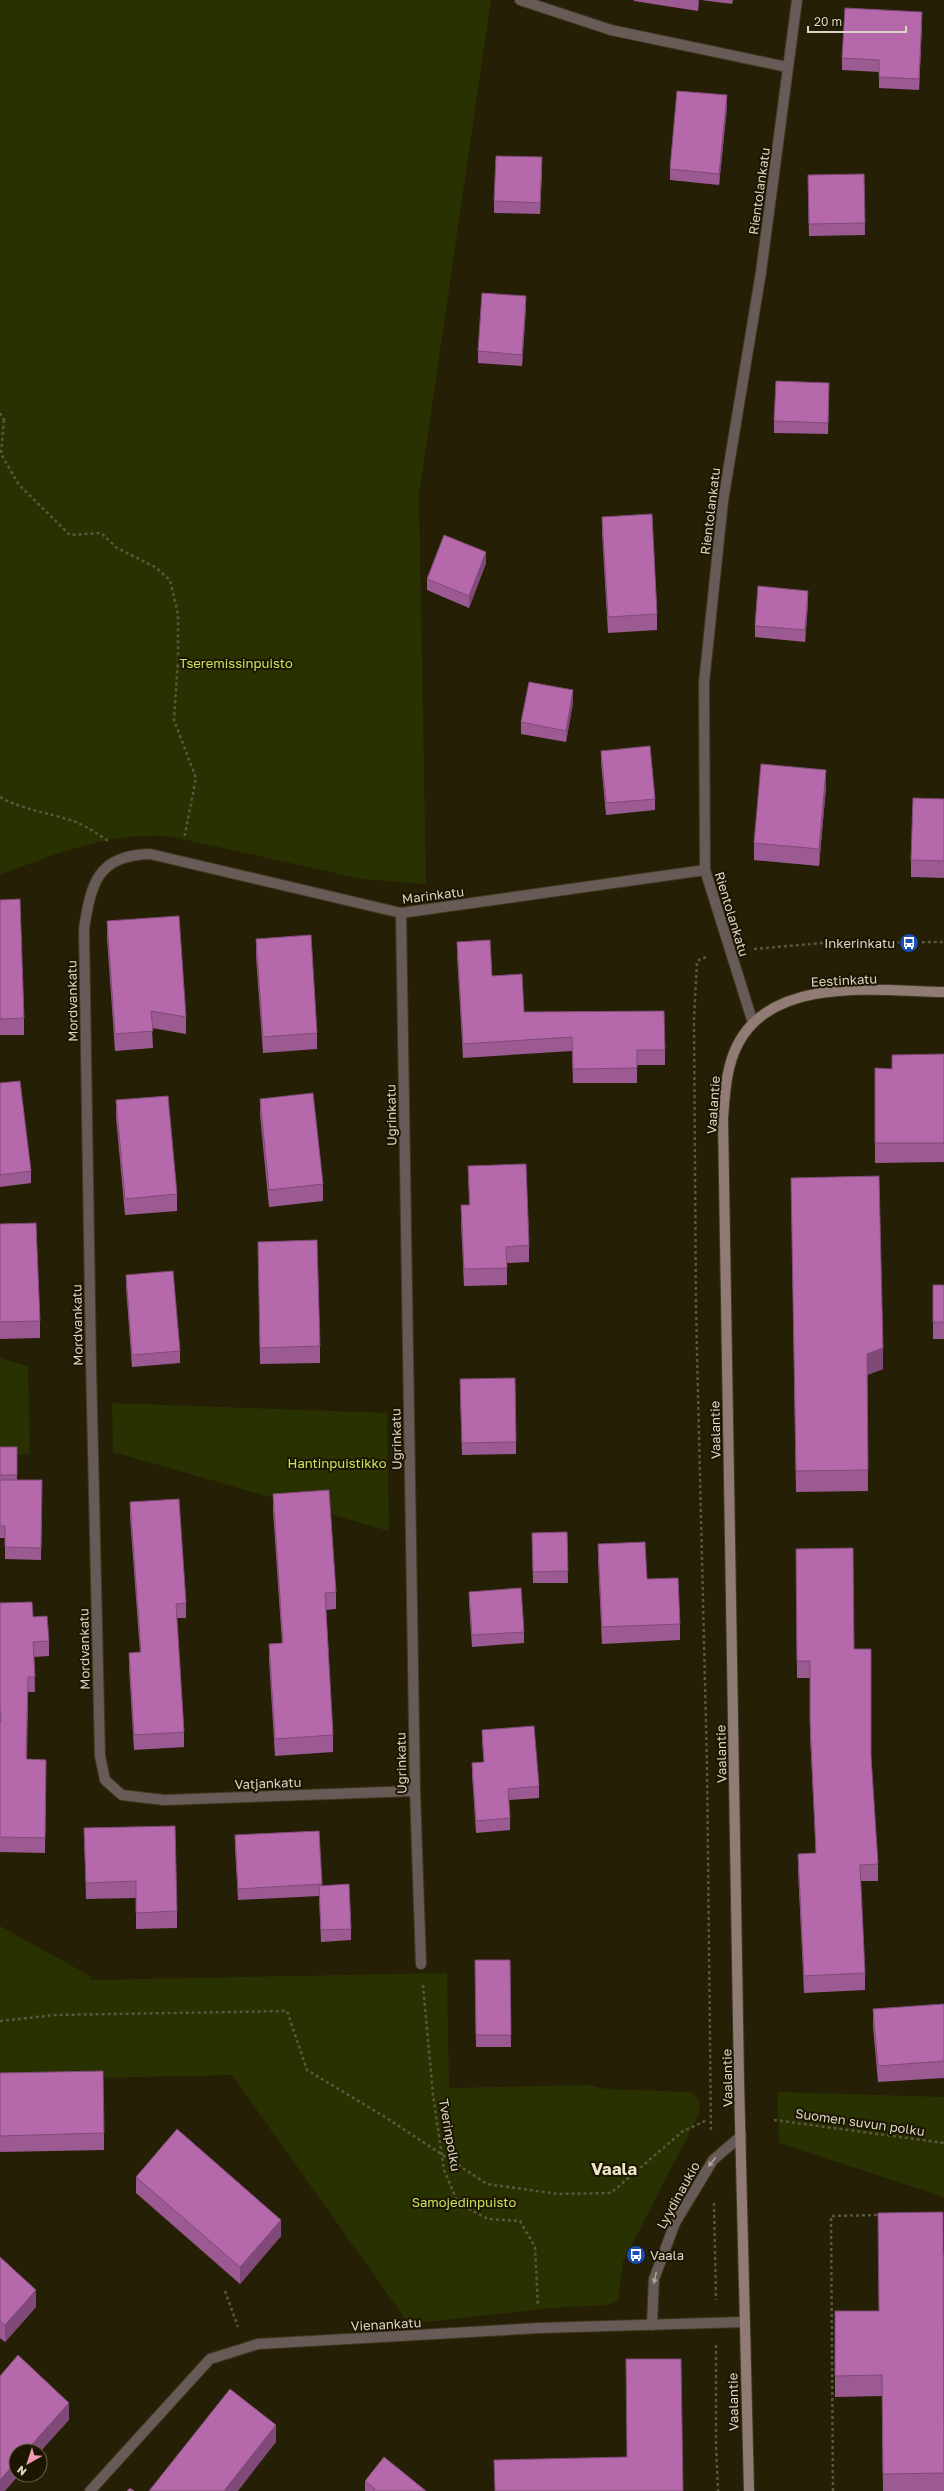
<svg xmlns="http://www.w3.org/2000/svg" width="944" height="2491" viewBox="0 0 944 2491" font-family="'Golos Text',sans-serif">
  <rect width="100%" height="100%" fill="#251f05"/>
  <g fill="#2a3100">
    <path d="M 0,0 L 491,0 L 419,495 L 426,884 L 362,879 L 168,836 C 109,832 54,854 0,875 Z"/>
    <path d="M 0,1358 L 28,1366 L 30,1454 L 0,1455 Z"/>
    <path d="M 112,1403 L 387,1413 L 389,1531 L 113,1452 Z"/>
    <path d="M 0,1926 L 92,1977 L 89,1980 L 447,1973 L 449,2088 L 590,2085 L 606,2089 L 691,2092 L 700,2102 L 699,2114 L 623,2262 L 618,2301 L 606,2305 L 550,2308 L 409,2324 L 232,2075 L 0,2080 Z"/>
    <path d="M 777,2092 L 944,2097 L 944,2197 L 779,2143 Z"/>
  </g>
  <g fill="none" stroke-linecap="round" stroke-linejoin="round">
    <g stroke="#3e3920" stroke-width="12">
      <path id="lane" d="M 520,0 L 611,30 L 787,67"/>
    </g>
    <g stroke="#3e3920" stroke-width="12">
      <g id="street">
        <path d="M 401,913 L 415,1791 L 421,1964"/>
        <path d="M 753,1023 L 705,870 L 704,683 L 723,501 L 761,272 L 797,0"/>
        <path d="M 415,1791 L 164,1800 L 122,1795 L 105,1780 L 100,1756 L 91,1363 L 84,929 C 91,884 97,855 150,854 L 401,913 L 705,870"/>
        <path d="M 652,2325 L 654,2279 L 675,2223 L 713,2160 L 741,2136"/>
        <path d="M 90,2491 L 210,2359 L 258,2344 L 539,2328 L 744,2322"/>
      </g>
    </g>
    <g stroke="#3e3920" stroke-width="12">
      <path id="secondary" d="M 749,2491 L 739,2080 L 723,1119 C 725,1093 726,1065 739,1042 C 776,975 880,991 944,992"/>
    </g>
    <g stroke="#5b563f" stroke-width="2.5" stroke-dasharray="3 3" stroke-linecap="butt">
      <path d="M 0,413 L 4,420"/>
      <path d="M 4,420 L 1,454 L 19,485 L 70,535 L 101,533 L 117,548 L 155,567 L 170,580 L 178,614 L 178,659 L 174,720 L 196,778 L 184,839"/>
      <path d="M 0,797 C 21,809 44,812 67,819 C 82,823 95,832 108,841"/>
      <path d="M 754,949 L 821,943 L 944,942"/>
      <path d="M 706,957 L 697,961 L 694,1020 L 696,1311 L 707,1765 L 711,2132"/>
      <path d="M 423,1985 L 433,2095 L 444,2170 L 458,2203 L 488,2219 L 520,2221 L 535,2247 L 538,2306"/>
      <path d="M 0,2021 L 55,2015 L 287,2011 L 307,2070 L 385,2117 L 487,2184 L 558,2194 L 611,2193 L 683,2131 L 707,2120"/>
      <path d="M 774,2120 L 944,2143"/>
      <path d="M 714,2203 L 716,2300"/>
      <path d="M 225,2291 L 238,2327"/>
      <path d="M 716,2345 L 716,2445 L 718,2491"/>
      <path d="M 833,2491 L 831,2216 L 879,2215"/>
    </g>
    <use href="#lane" stroke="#685a56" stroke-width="10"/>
    <use href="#street" stroke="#685a56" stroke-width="10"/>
    <use href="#secondary" stroke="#917b75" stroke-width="10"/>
  </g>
  <g fill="#9c5a92">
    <path d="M 634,0 L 699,0 L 698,11 L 634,1 Z"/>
    <path d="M 701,0 L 733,0 L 732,4 Z"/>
    <path d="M 922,23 L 919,90 L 879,88 L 879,72 L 842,70 L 842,58 Z"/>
    <path d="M 727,107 L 719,185 L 670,180 L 670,169 Z"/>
    <path d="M 542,169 L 540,214 L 494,213 L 494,201 Z"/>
    <path d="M 864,174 L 865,235 L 809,236 L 808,187 Z"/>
    <path d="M 526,308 L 522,366 L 478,363 L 478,351 Z"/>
    <path d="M 829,394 L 828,434 L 774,433 L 774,421 Z"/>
    <path d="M 602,517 L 657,614 L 657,630 L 608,633 L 602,533 Z"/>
    <path d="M 486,563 L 469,608 L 427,590 L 427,579 Z"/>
    <path d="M 808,603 L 805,642 L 755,637 L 755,626 Z"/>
    <path d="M 573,702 L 566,742 L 521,734 L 521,722 Z"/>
    <path d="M 601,751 L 655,799 L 655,810 L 606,815 L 601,762 Z"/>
    <path d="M 826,787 L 819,866 L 754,860 L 754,843 Z"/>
    <path d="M 944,799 L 944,878 L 911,877 L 911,860 Z"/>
    <path d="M 0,900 L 24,1018 L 24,1035 L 0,1035 Z"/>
    <path d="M 107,921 L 186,1017 L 186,1034 L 152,1028 L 153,1048 L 115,1051 L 107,938 Z"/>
    <path d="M 256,939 L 317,1033 L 317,1049 L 263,1053 L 256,956 Z"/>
    <path d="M 457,942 L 492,976 L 524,1012 L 665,1050 L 665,1065 L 637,1065 L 637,1083 L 573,1083 L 572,1051 L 463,1058 L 457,956 Z"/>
    <path d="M 944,1054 L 944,1162 L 875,1163 L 875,1068 L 892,1069 Z"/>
    <path d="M 0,1083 L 31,1171 L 31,1183 L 0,1187 Z"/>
    <path d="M 260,1099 L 323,1184 L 323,1201 L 269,1207 L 260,1115 Z"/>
    <path d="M 116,1100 L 177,1194 L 177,1211 L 125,1215 L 116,1117 Z"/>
    <path d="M 468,1166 L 529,1245 L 529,1262 L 507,1263 L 507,1285 L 464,1286 L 461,1222 L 461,1205 L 469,1205 Z"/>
    <path d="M 791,1178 L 883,1369 L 867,1375 L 868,1491 L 796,1492 Z"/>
    <path d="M 0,1224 L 40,1321 L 40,1338 L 0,1339 Z"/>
    <path d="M 258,1242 L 320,1346 L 320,1363 L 260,1364 Z"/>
    <path d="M 126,1275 L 180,1351 L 180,1363 L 132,1367 L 126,1287 Z"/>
    <rect x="933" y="1285" width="11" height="54"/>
    <path d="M 460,1390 L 516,1442 L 516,1454 L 462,1455 Z"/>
    <path d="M 0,1447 L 17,1447 L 17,1480 L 42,1480 L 41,1560 L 5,1559 L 5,1538 L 0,1538 Z"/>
    <path d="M 273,1494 L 336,1592 L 336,1609 L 326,1610 L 333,1735 L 333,1752 L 275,1756 L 269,1660 L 269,1644 L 282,1643 L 273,1511 Z"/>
    <path d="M 130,1502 L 186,1603 L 186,1618 L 177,1618 L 184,1732 L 184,1747 L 134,1750 L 129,1668 L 129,1653 L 140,1652 L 130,1517 Z"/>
    <path d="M 567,1532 L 568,1583 L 533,1583 L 532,1533 Z"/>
    <path d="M 598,1544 L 647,1579 L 680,1624 L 680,1640 L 602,1644 L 598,1561 Z"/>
    <path d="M 796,1549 L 854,1649 L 871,1756 L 878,1864 L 878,1881 L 860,1881 L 865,1973 L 865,1990 L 804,1993 L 798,1870 L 798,1854 L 816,1853 L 810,1736 L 810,1678 L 797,1678 Z"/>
    <path d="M 469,1592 L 524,1632 L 524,1643 L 472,1647 L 469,1604 Z"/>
    <path d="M 0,1603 L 33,1617 L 49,1641 L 49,1656 L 34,1657 L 35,1692 L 28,1692 L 27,1759 L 46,1760 L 45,1853 L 0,1852 Z"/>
    <path d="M 482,1730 L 539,1786 L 539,1798 L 509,1800 L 510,1818 L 510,1830 L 476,1833 L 472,1775 L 472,1763 L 484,1762 L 482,1742 Z"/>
    <path d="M 84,1828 L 177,1911 L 177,1928 L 136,1929 L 136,1898 L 86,1899 Z"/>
    <path d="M 319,1831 L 322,1885 L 351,1929 L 351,1940 L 321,1942 L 319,1896 L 238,1900 L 235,1847 L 235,1835 Z"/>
    <path d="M 475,1960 L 510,1960 L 511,2047 L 476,2047 Z"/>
    <path d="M 944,2004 L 944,2078 L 878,2082 L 873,2026 L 873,2009 Z"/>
    <path d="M 0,2073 L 104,2133 L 104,2150 L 0,2152 Z"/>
    <path d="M 136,2177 L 281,2236 L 240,2284 L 136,2193 Z"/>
    <path d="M 878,2213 L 944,2255 L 944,2491 L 883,2491 L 882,2396 L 835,2397 L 835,2311 L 879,2311 Z"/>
    <path d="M 0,2257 L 36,2307 L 5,2342 L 0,2338 Z"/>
    <path d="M 365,2481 L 426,2491 L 365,2491 Z"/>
  </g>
  <g fill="#7f4a77">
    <path d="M 698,0 L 699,0 L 698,11 Z"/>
    <path d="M 922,12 L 922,23 L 919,90 L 919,79 Z"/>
    <path d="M 727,95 L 727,107 L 719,185 L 719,174 Z"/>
    <path d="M 542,157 L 542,169 L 540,214 L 540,203 Z"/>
    <path d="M 526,296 L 526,308 L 522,366 L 522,355 Z"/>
    <path d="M 486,552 L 486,563 L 469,608 L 469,596 Z"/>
    <path d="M 808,591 L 808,603 L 805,642 L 805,630 Z"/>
    <path d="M 573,690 L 573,702 L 566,742 L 566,731 Z"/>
    <path d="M 826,770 L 826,787 L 819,866 L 819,849 Z"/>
    <path d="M 883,1348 L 883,1369 L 867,1375 L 867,1354 Z"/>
    <path d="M 281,2220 L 281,2236 L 240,2284 L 240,2267 Z"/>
    <path d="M 36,2290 L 36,2307 L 5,2342 L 5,2325 Z"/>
    <path d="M 69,2403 L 69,2420 L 40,2452 L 40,2451 L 26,2451 Z"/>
    <path d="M 276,2425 L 276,2442 L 238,2491 L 224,2491 Z"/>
    <path d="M 16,2462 L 16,2475 L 19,2475 L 5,2491 L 0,2491 L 0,2480 Z"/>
  </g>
  <g fill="#b569aa" stroke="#7f4a77">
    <path d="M 845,8 L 922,12 L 919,79 L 879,77 L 879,60 L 842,58 Z"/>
    <path d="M 677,91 L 727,95 L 719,174 L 670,169 Z"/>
    <path d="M 496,156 L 542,157 L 540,203 L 494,201 Z"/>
    <path d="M 864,174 L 865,223 L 809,224 L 808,175 Z"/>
    <path d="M 482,293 L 526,296 L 522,355 L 478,351 Z"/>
    <path d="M 776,381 L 829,383 L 828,423 L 774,421 Z"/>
    <path d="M 652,514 L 657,614 L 608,617 L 602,517 Z"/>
    <path d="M 444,535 L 486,552 L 469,596 L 427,579 Z"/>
    <path d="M 758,586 L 808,591 L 805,630 L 755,626 Z"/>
    <path d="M 529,682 L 573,690 L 566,731 L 521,722 Z"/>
    <path d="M 650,746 L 655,799 L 606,803 L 601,751 Z"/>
    <path d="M 761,764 L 826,770 L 819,849 L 754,843 Z"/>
    <path d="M 913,798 L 944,799 L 944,861 L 911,860 Z"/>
    <path d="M 20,899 L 24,1018 L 0,1019 L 0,900 Z"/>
    <path d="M 179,916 L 186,1017 L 151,1011 L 153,1031 L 115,1034 L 107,921 Z"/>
    <path d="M 311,935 L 317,1033 L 263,1037 L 256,939 Z"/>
    <path d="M 490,940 L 492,976 L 522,974 L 524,1012 L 664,1011 L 665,1050 L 637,1050 L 637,1068 L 573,1069 L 572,1037 L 463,1044 L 457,942 Z"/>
    <path d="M 944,1054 L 944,1143 L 875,1143 L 875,1068 L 892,1069 L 892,1055 Z"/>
    <path d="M 20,1081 L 31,1171 L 0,1175 L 0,1083 Z"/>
    <path d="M 313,1093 L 323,1184 L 269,1190 L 260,1099 Z"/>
    <path d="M 168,1096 L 177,1194 L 125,1199 L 116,1100 Z"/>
    <path d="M 526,1164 L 529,1245 L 506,1247 L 507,1268 L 464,1269 L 461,1205 L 470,1205 L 468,1166 Z"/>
    <path d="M 879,1176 L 883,1348 L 867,1354 L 868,1470 L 796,1471 L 791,1178 Z"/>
    <path d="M 36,1223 L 40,1321 L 0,1322 L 0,1224 Z"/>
    <path d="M 317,1240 L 320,1346 L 260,1348 L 258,1242 Z"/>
    <path d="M 173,1271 L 180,1351 L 132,1355 L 126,1275 Z"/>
    <rect x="933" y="1285" width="11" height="37"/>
    <path d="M 515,1378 L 516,1442 L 462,1443 L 460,1379 Z"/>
    <rect x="0" y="1447" width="17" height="28"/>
    <path d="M 0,1480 L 42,1480 L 41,1548 L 5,1547 L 5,1526 L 0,1526 Z"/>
    <path d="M 329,1490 L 336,1592 L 325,1593 L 333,1735 L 275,1739 L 269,1644 L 283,1643 L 273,1494 Z"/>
    <path d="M 179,1499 L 186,1603 L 176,1604 L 184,1732 L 134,1735 L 129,1653 L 141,1652 L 130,1502 Z"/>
    <path d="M 567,1532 L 568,1571 L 533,1572 L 532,1533 Z"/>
    <path d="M 645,1542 L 647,1579 L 678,1578 L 680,1624 L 602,1627 L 598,1544 Z"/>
    <path d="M 853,1548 L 854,1649 L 871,1649 L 871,1756 L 878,1864 L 860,1865 L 865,1973 L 804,1976 L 798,1854 L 816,1853 L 810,1719 L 810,1661 L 797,1661 L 796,1549 Z"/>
    <path d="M 521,1588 L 524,1632 L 472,1635 L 469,1592 Z"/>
    <path d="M 32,1602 L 33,1617 L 47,1616 L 49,1641 L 33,1642 L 35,1677 L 28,1677 L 26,1759 L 46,1760 L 45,1838 L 0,1837 L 0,1722 L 1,1722 L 0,1707 L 0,1603 Z"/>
    <path d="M 534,1726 L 539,1786 L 508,1789 L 510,1818 L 476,1821 L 472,1763 L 484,1762 L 482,1730 Z"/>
    <path d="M 175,1826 L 177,1911 L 136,1913 L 136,1881 L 86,1883 L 84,1828 Z"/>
    <path d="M 319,1831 L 322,1884 L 238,1889 L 235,1835 Z"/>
    <path d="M 349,1884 L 351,1929 L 321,1930 L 319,1886 Z"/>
    <path d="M 475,1960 L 510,1960 L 511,2035 L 476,2035 Z"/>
    <path d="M 944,2004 L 944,2061 L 878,2066 L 873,2009 Z"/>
    <path d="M 103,2071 L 104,2133 L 0,2136 L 0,2073 Z"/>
    <path d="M 177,2129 L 281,2220 L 240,2267 L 136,2177 Z"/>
    <path d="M 943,2212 L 944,2473 L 883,2474 L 882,2375 L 835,2376 L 835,2311 L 879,2311 L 878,2213 Z"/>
    <path d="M 0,2257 L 36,2290 L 5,2325 L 0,2321 Z"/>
    <path d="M 18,2355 L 69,2403 L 26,2451 L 16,2451 L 16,2462 L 0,2480 L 0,2376 Z"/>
    <path d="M 626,2359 L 681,2359 L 683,2491 L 495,2491 L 494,2460 L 627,2457 Z"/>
    <path d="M 230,2389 L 276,2425 L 224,2491 L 149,2491 Z"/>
    <path d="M 384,2457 L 426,2491 L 373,2491 L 375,2489 L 365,2481 Z"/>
    <path d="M 130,2488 L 134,2491 L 127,2491 Z"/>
  </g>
  <defs><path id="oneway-solid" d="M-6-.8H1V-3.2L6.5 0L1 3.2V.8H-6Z"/></defs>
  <g fill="#aca49a">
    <use href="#oneway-solid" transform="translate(712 2162) rotate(129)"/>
    <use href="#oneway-solid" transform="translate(655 2278) rotate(102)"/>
  </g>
  <defs>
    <g id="bus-disc" transform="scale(1)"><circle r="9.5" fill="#1a4fb4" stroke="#1c1600"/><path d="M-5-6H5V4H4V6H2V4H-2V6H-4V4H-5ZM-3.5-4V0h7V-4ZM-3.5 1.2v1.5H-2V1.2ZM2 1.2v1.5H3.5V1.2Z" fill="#fff"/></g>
  </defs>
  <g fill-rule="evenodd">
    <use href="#bus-disc" x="909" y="943"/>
    <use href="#bus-disc" x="636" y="2255"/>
  </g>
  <g text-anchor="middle" stroke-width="4" stroke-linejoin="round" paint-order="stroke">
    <g font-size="13" fill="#dad6c7" stroke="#1c1600">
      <text transform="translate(759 191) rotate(-82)" y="5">Rientolankatu</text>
      <text transform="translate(710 511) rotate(-83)" y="5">Rientolankatu</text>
      <text transform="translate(433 895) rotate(-7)" y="5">Marinkatu</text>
      <text transform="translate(732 914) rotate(73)" y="5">Rientolankatu</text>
      <text transform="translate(844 980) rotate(-3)" y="5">Eestinkatu</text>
      <text transform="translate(72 1001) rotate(-91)" y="5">Mordvankatu</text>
      <text transform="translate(713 1105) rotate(-86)" y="5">Vaalantie</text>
      <text transform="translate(391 1115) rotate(-91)" y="5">Ugrinkatu</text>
      <text transform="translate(77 1325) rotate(-91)" y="5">Mordvankatu</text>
      <text transform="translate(715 1430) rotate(-91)" y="5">Vaalantie</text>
      <text transform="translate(396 1439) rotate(-91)" y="5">Ugrinkatu</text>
      <text transform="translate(84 1649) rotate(-91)" y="5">Mordvankatu</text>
      <text transform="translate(721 1754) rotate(-91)" y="5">Vaalantie</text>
      <text transform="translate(401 1763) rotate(-91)" y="5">Ugrinkatu</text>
      <text transform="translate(268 1783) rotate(-2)" y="5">Vatjankatu</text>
      <text transform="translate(727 2078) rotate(-91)" y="5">Vaalantie</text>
      <text transform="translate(860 2122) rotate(8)" y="5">Suomen suvun polku</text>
      <text transform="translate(450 2135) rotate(80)" y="5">Tverinpolku</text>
      <text transform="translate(678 2195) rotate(-61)" y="5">Lyydinaukio</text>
      <text transform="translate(386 2324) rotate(-3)" y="5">Vienankatu</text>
      <text transform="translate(733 2402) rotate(-91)" y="5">Vaalantie</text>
    </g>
    <g font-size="13" fill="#cce25e" stroke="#1c1600">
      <text x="236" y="668">Tseremissinpuisto</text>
      <text x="337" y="1468">Hantinpuistikko</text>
      <text x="464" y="2207">Samojedinpuisto</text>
    </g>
    <g font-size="13" fill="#dad6c7" stroke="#1c1600" text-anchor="end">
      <text x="895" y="948">Inkerinkatu</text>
      <text x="650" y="2260" text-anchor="start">Vaala</text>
    </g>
    <g font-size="17" font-weight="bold" fill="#ece4c6" stroke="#1c1600">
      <text x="614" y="2175">Vaala</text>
    </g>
  </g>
  <g transform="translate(28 2463) rotate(219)"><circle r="19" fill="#1c1600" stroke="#686350"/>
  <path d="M0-3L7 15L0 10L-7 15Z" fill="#f19ab1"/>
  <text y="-6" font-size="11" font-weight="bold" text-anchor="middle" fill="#dad6c7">N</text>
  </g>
  <path d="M808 26v6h98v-6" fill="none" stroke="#dad6c7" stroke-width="2"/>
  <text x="814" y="26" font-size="12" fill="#dad6c7" stroke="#1c1600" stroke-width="3" paint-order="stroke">20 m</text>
</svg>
